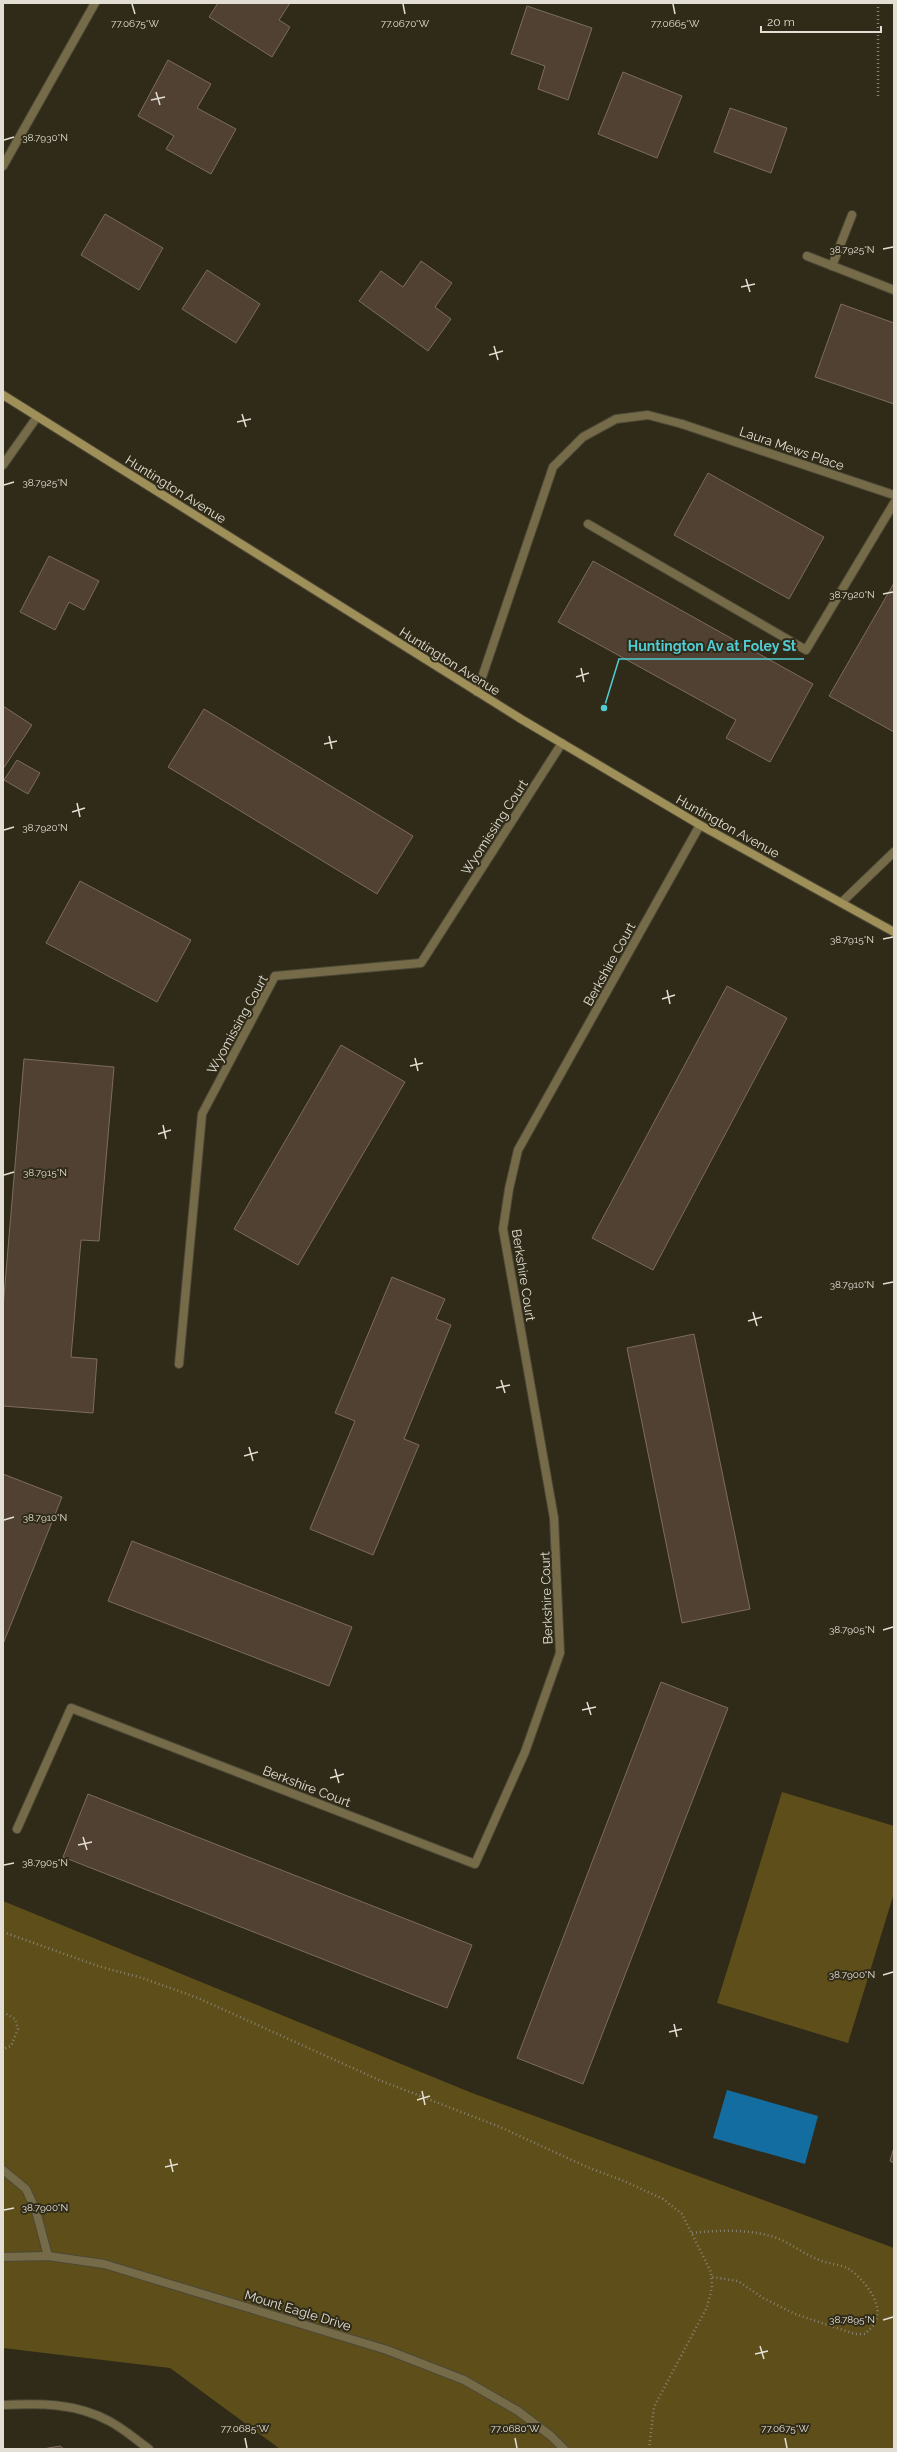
<svg xmlns="http://www.w3.org/2000/svg" width="897" height="2452" viewBox="0 0 897 2452" font-family="Raleway,sans-serif">
  <rect width="100%" height="100%" fill="#302b18"/>
  <g fill="#5e4f1a">
    <path d="M 782,1792 L 894,1826 L 894,1893 L 848,2043 L 717,2003 Z"/>
    <path d="M 3,1901 L 472,2093 L 894,2248 L 894,2449 L 280,2449 L 170,2368 L 3,2348 Z"/>
  </g>
  <path fill="#146da1" d="M 727,2090 L 818,2116 L 805,2164 L 713,2138 Z"/>
  <g fill="#504132" stroke="#7d6c5c">
    <path d="M 218,3 L 290,3 L 279,20 L 290,27 L 272,57 L 209,17 Z"/>
    <path d="M 527,6 L 592,28 L 568,100 L 538,89 L 545,66 L 511,54 Z"/>
    <path d="M 168,60 L 211,84 L 197,108 L 236,129 L 211,174 L 166,149 L 174,136 L 138,116 Z"/>
    <path d="M 623,72 L 682,96 L 657,158 L 598,134 Z"/>
    <path d="M 730,108 L 787,128 L 771,173 L 714,152 Z"/>
    <path d="M 105,214 L 163,248 L 139,290 L 81,255 Z"/>
    <path d="M 421,261 L 452,283 L 435,307 L 451,319 L 428,351 L 359,301 L 381,271 L 403,287 Z"/>
    <path d="M 207,270 L 260,304 L 236,343 L 182,309 Z"/>
    <path d="M 841,304 L 894,323 L 894,404 L 815,377 Z"/>
    <path d="M 708,473 L 824,537 L 789,599 L 674,535 Z"/>
    <path d="M 49,556 L 99,581 L 84,610 L 69,602 L 55,630 L 20,612 Z"/>
    <path d="M 593,561 L 813,684 L 770,762 L 726,738 L 736,720 L 558,622 Z"/>
    <path d="M 894,583 L 894,732 L 829,696 Z"/>
    <path d="M 3,706 L 32,725 L 3,769 Z"/>
    <path d="M 204,709 L 413,836 L 377,894 L 168,767 Z"/>
    <path d="M 17,760 L 40,773 L 28,794 L 4,780 Z"/>
    <path d="M 80,881 L 191,940 L 157,1002 L 46,943 Z"/>
    <path d="M 727,986 L 787,1018 L 653,1270 L 592,1238 Z"/>
    <path d="M 341,1045 L 405,1082 L 298,1265 L 234,1229 Z"/>
    <path d="M 24,1059 L 114,1067 L 99,1241 L 81,1240 L 71,1357 L 97,1359 L 93,1413 L 3,1406 L 3,1308 Z"/>
    <path d="M 392,1277 L 445,1299 L 436,1319 L 451,1325 L 404,1439 L 419,1445 L 373,1555 L 310,1529 L 355,1421 L 335,1413 Z"/>
    <path d="M 694,1334 L 750,1609 L 682,1623 L 627,1348 Z"/>
    <path d="M 3,1474 L 62,1497 L 3,1644 Z"/>
    <path d="M 132,1541 L 352,1627 L 329,1686 L 108,1601 Z"/>
    <path d="M 661,1682 L 728,1708 L 583,2084 L 517,2058 Z"/>
    <path d="M 88,1794 L 472,1945 L 447,2008 L 63,1857 Z"/>
    <path d="M 894,2147 L 894,2163 L 890,2161 Z"/>
    <path d="M 60,2446 L 64,2449 L 43,2449 Z"/>
  </g>
  <g fill="none" stroke-linecap="round" stroke-linejoin="round">
    <g stroke="#4c4836" stroke-width="10">
      <g id="service">
        <path d="M 807,256 L 894,290"/>
        <path d="M 832,266 L 852,215"/>
        <path d="M 588,524 L 806,650 L 894,503"/>
        <path d="M 477,692 L 553,467 L 583,437 L 616,419 L 648,415 L 682,424"/>
        <path d="M 3,2170 L 26,2189 L 36,2211 L 48,2256"/>
        <path d="M 3,2405 C 39,2403 76,2403 109,2421 C 123,2428 136,2440 149,2449"/>
      </g>
    </g>
    <g stroke="#4c4836" stroke-width="10">
      <g id="minor">
        <path d="M 3,166 L 95,3"/>
        <path d="M 682,424 L 894,495"/>
        <path d="M 3,465 L 37,417"/>
        <path d="M 842,902 L 894,852"/>
        <path d="M 179,1364 L 202,1114 L 275,976 L 421,963 L 562,743"/>
        <path d="M 17,1829 L 71,1708 L 475,1864 L 525,1752 L 560,1653 L 554,1518 L 503,1229 L 509,1189 L 518,1150 L 700,825"/>
        <path d="M 3,2257 L 48,2256 L 104,2264 L 387,2350 L 464,2380 L 518,2411 L 551,2436 L 564,2449"/>
      </g>
    </g>
    <g stroke="#4c4836" stroke-width="10">
      <path id="secondary" d="M 3,395 L 521,719 L 700,825 L 894,932"/>
    </g>
    <g stroke="#888374" stroke-width="2.5" stroke-dasharray="1 3" stroke-linecap="butt">
      <path d="M 878,3 L 878,99"/>
      <path d="M 3,1932 L 98,1966 L 142,1978 L 198,1998 L 379,2080 L 500,2127 L 587,2167 L 624,2181 L 663,2199 L 682,2214 L 711,2272 L 712,2288 L 707,2307 L 654,2407 L 649,2449"/>
      <path d="M 3,2012 L 15,2019 L 18,2029 L 11,2046 L 3,2049"/>
      <path d="M 692,2233 C 719,2230 748,2229 774,2237 C 789,2242 802,2253 817,2259 C 827,2264 840,2264 849,2269 C 862,2278 881,2300 877,2317 C 876,2324 870,2329 865,2334 L 855,2334 L 795,2314 L 763,2298 L 738,2281 L 712,2277"/>
    </g>
    <use href="#service" stroke="#756b49" stroke-width="8"/>
    <use href="#minor" stroke="#756b49" stroke-width="8"/>
    <use href="#secondary" stroke="#9f8f58" stroke-width="8"/>
  </g>
  <path fill="none" stroke="#e2ded3" stroke-width="1.5" d="M 132,4 L 135,14M 403,4 L 405,14M 673,4 L 675,14M 156,92 L 160,105M 151,100 L 165,97M 4,140 L 14,137M 883,249 L 893,247M 746,279 L 750,292M 741,287 L 755,284M 494,346 L 498,360M 489,355 L 503,351M 242,414 L 246,427M 237,422 L 251,419M 4,485 L 14,482M 883,594 L 893,592M 581,668 L 584,682M 576,677 L 589,673M 329,736 L 332,749M 324,744 L 337,741M 77,803 L 80,817M 72,812 L 85,808M 4,830 L 14,827M 883,939 L 893,937M 667,990 L 670,1004M 662,999 L 675,995M 415,1058 L 418,1071M 410,1066 L 423,1063M 163,1125 L 166,1139M 158,1134 L 171,1130M 4,1175 L 14,1172M 883,1284 L 893,1282M 753,1312 L 757,1326M 748,1321 L 762,1317M 501,1380 L 505,1393M 496,1388 L 510,1385M 249,1447 L 253,1461M 244,1456 L 258,1452M 4,1520 L 14,1517M 883,1630 L 893,1627M 587,1702 L 591,1715M 582,1710 L 596,1707M 335,1769 L 339,1783M 330,1778 L 344,1774M 83,1837 L 87,1850M 78,1845 L 92,1842M 4,1865 L 14,1863M 883,1975 L 893,1972M 674,2024 L 677,2037M 669,2032 L 682,2029M 422,2091 L 425,2105M 417,2100 L 430,2096M 170,2159 L 173,2172M 165,2167 L 178,2164M 4,2210 L 14,2208M 883,2320 L 893,2317M 760,2346 L 764,2359M 755,2354 L 768,2351M 245,2438 L 247,2448M 515,2438 L 517,2448M 785,2438 L 787,2448"/>
  <g text-anchor="middle" stroke-width="4" stroke-linejoin="round" paint-order="stroke">
    <g font-size="13" fill="#e2ded3" stroke="#302b18">
      <text transform="translate(792 448) rotate(19)" y="5">Laura Mews Place</text>
      <text transform="translate(176 489) rotate(32)" y="5">Huntington Avenue</text>
      <text transform="translate(450 661) rotate(32)" y="5">Huntington Avenue</text>
      <text transform="translate(728 826) rotate(29)" y="5">Huntington Avenue</text>
      <text transform="translate(494 827) rotate(-57)" y="5">Wyomissing Court</text>
      <text transform="translate(609 964) rotate(-61)" y="5">Berkshire Court</text>
      <text transform="translate(237 1024) rotate(-61)" y="5">Wyomissing Court</text>
      <text transform="translate(524 1275) rotate(81)" y="5">Berkshire Court</text>
      <text transform="translate(546 1598) rotate(-92)" y="5">Berkshire Court</text>
      <text transform="translate(307 1786) rotate(21)" y="5">Berkshire Court</text>
      <text transform="translate(298 2310) rotate(17)" y="5">Mount Eagle Drive</text>
    </g>
  </g>
  <g font-size="10" text-anchor="middle" fill="#e2ded3" stroke="#302b18" stroke-width="4" stroke-linejoin="round" paint-order="stroke">
    <text x="135" y="27">77.0675°W</text>
    <text x="405" y="27">77.0670°W</text>
    <text x="675" y="27">77.0665°W</text>
    <text x="45" y="141">38.7930°N</text>
    <text x="852" y="253">38.7925°N</text>
    <text x="45" y="486">38.7925°N</text>
    <text x="852" y="598">38.7920°N</text>
    <text x="45" y="831">38.7920°N</text>
    <text x="852" y="943">38.7915°N</text>
    <text x="45" y="1176">38.7915°N</text>
    <text x="852" y="1288">38.7910°N</text>
    <text x="45" y="1521">38.7910°N</text>
    <text x="852" y="1633">38.7905°N</text>
    <text x="45" y="1866">38.7905°N</text>
    <text x="852" y="1978">38.7900°N</text>
    <text x="45" y="2211">38.7900°N</text>
    <text x="852" y="2323">38.7895°N</text>
    <text x="245" y="2432">77.0685°W</text>
    <text x="515" y="2432">77.0680°W</text>
    <text x="785" y="2432">77.0675°W</text>
  </g>
  <path fill="none" stroke="#51ccd4" stroke-width="1.5" d="M604 708L619 659H804"/>
  <circle fill="#51ccd4" stroke="#302b18" stroke-width="1.5" cx="604" cy="708" r="4"/>
  <g font-size="14" text-anchor="middle" font-weight="bold" fill="#51ccd4" stroke="#302b18" stroke-width="4" stroke-linejoin="round" paint-order="stroke">
    <text x="712" y="651">Huntington Av at Foley St</text>
  </g>
  <rect width="897" height="2452" fill="none" stroke="#e2ded3" stroke-width="8"/>
  <path d="M761 26v6h120v-6" fill="none" stroke="#e2ded3" stroke-width="2"/>
  <text x="767" y="26" font-size="12" fill="#e2ded3" stroke="#302b18" stroke-width="3" paint-order="stroke">20 m</text>
</svg>
